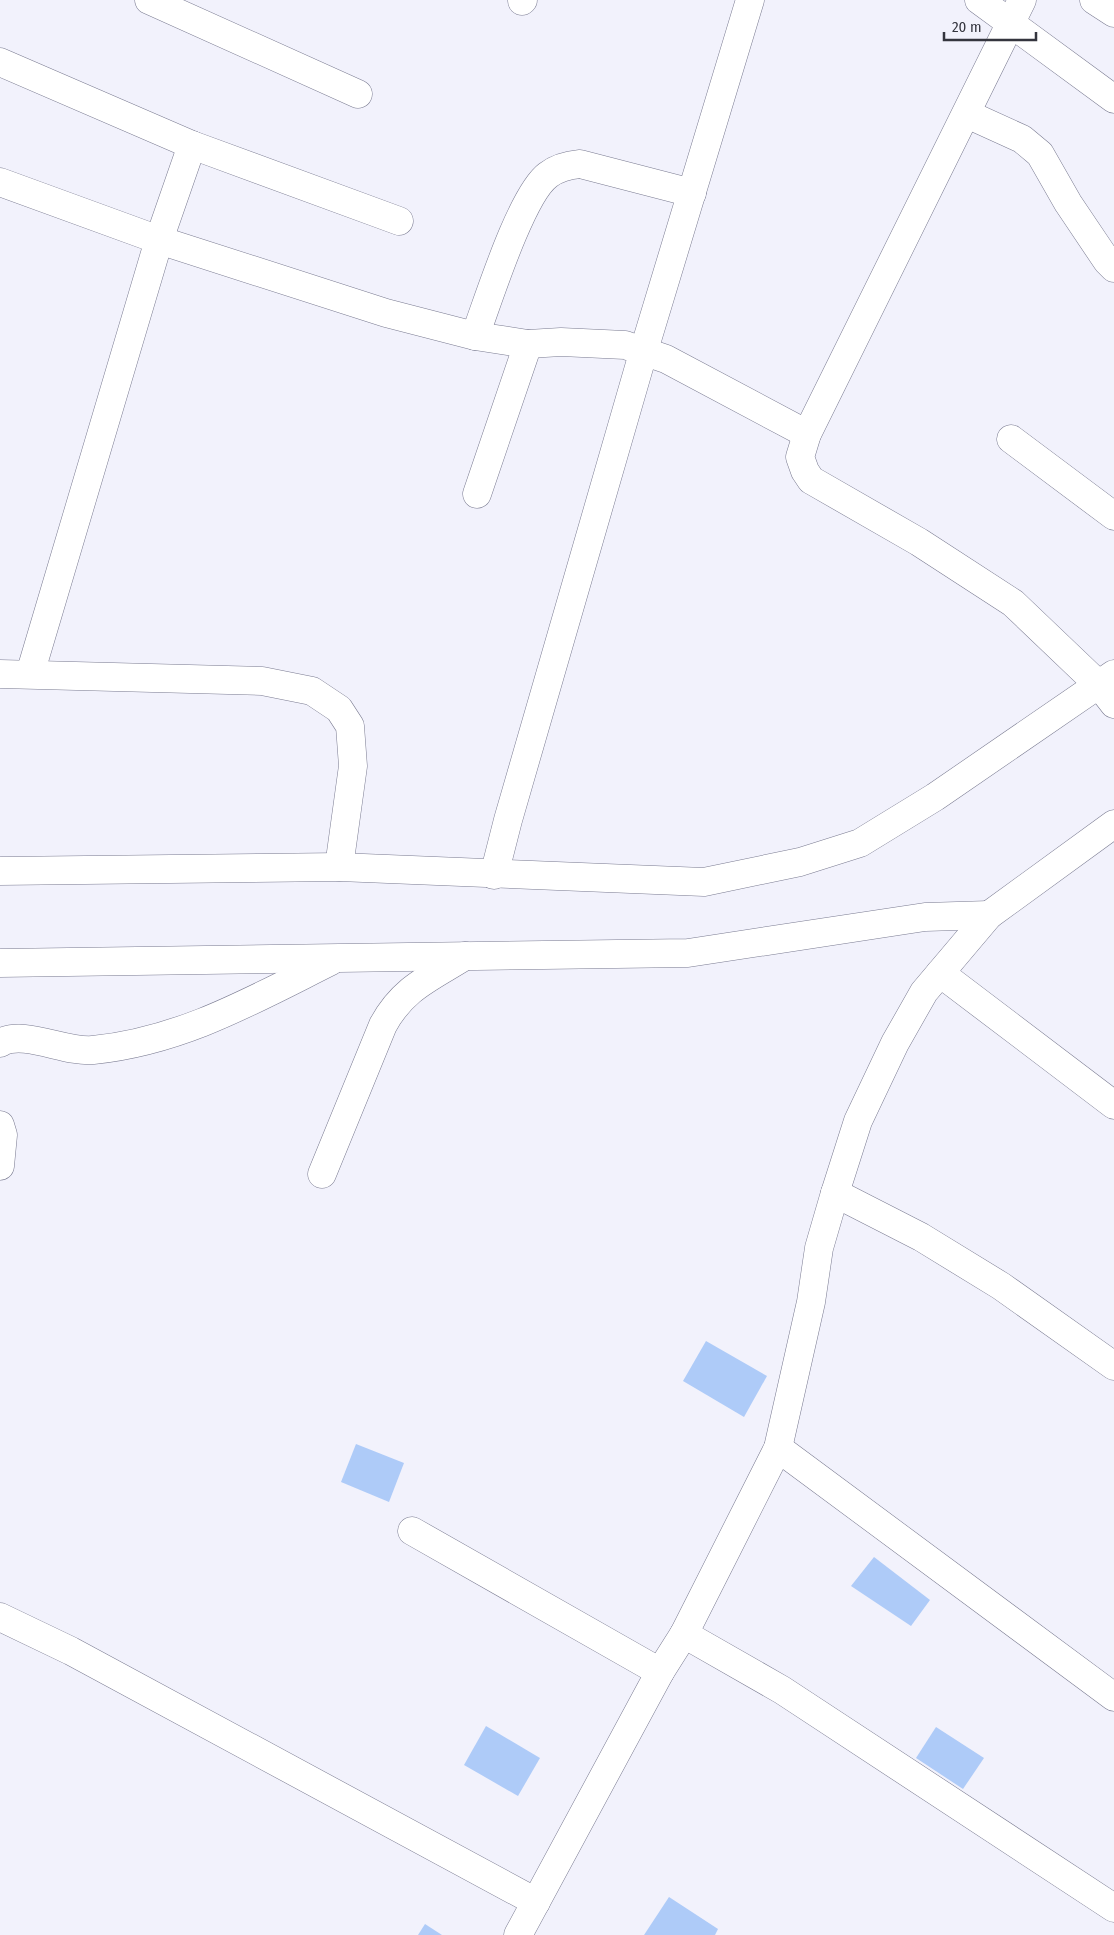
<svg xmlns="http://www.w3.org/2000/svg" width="1114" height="1935" viewBox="0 0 1114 1935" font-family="'Fira Sans Condensed',sans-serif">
  <rect width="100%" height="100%" fill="#f2f2fc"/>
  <g fill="#aecbf8">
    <path d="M 706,1341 L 767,1376 L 744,1417 L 683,1381 Z"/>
    <path d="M 356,1444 L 404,1463 L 389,1502 L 341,1482 Z"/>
    <path d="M 874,1557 L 930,1600 L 911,1626 L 851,1586 Z"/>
    <path d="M 486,1726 L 540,1758 L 518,1796 L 464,1765 Z"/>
    <path d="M 936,1727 L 984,1758 L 963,1789 L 916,1758 Z"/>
    <path d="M 669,1897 L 718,1929 L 715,1935 L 644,1935 Z"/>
    <path d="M 425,1924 L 442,1935 L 418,1935 Z"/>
  </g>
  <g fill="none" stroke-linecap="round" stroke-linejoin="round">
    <g stroke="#7a7b91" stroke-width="29">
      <g id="minor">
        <path d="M 149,0 L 358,94"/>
        <path d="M 979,0 L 1114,99"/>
        <path d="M 1022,0 L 807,434 L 800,457 L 805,471 L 811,480 L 919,542 L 1013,603 L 1100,686 L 1114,704"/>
        <path d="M 1094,0 L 1114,13"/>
        <path d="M 522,1 L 523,0"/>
        <path d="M 0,62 L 192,145 L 399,221"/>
        <path d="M 967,114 L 1022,139 L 1040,154 L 1068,203 L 1107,261 L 1114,268"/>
        <path d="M 0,182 L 159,240 L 386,313 L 475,336 L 528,344 L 561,342 L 625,345 L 666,359 L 807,434"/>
        <path d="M 475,336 C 488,301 521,195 548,175 C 557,168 569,165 580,164 L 692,193"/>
        <path d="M 1011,439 L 1114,516"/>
        <path d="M 477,494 L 528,344"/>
        <path d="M 0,674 L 262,681 L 312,691 L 339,709 L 350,726 L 353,766 L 339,867"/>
        <path d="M 30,674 L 159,240 L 192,145"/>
        <path d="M 0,871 L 339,867 L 704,882 L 800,862 L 860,843 L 935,797 L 1114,674"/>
        <path d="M 494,875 L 508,820 L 644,350 L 750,0"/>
        <path d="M 0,963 L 688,953 L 925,917 L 989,915"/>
        <path d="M 940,973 L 1114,1105"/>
        <path d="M 0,1043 C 23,1029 66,1053 93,1050 C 182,1041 253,1000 331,961"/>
        <path d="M 0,1125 L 3,1135 L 0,1166"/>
        <path d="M 322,1174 L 383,1025 C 403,988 430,978 465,956"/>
        <path d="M 835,1193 L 921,1237 L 1001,1286 L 1114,1366"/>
        <path d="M 778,1448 L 1114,1697"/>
        <path d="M 412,1531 L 660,1672"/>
        <path d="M 0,1617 L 71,1651 L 536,1902"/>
        <path d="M 684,1634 L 782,1690 L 1114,1908"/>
        <path d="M 518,1935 L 660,1672 L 684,1634 L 778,1448 L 811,1302 L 819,1248 L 835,1193 L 858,1121 L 895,1043 L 924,992 L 989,915 L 1114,824"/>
      </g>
    </g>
    <use href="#minor" stroke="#fff" stroke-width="28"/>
  </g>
  <path d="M944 32v8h92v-8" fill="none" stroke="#34353e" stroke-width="2.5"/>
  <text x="952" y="32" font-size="15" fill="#34353e" stroke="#f2f2fc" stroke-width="4" paint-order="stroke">20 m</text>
</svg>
